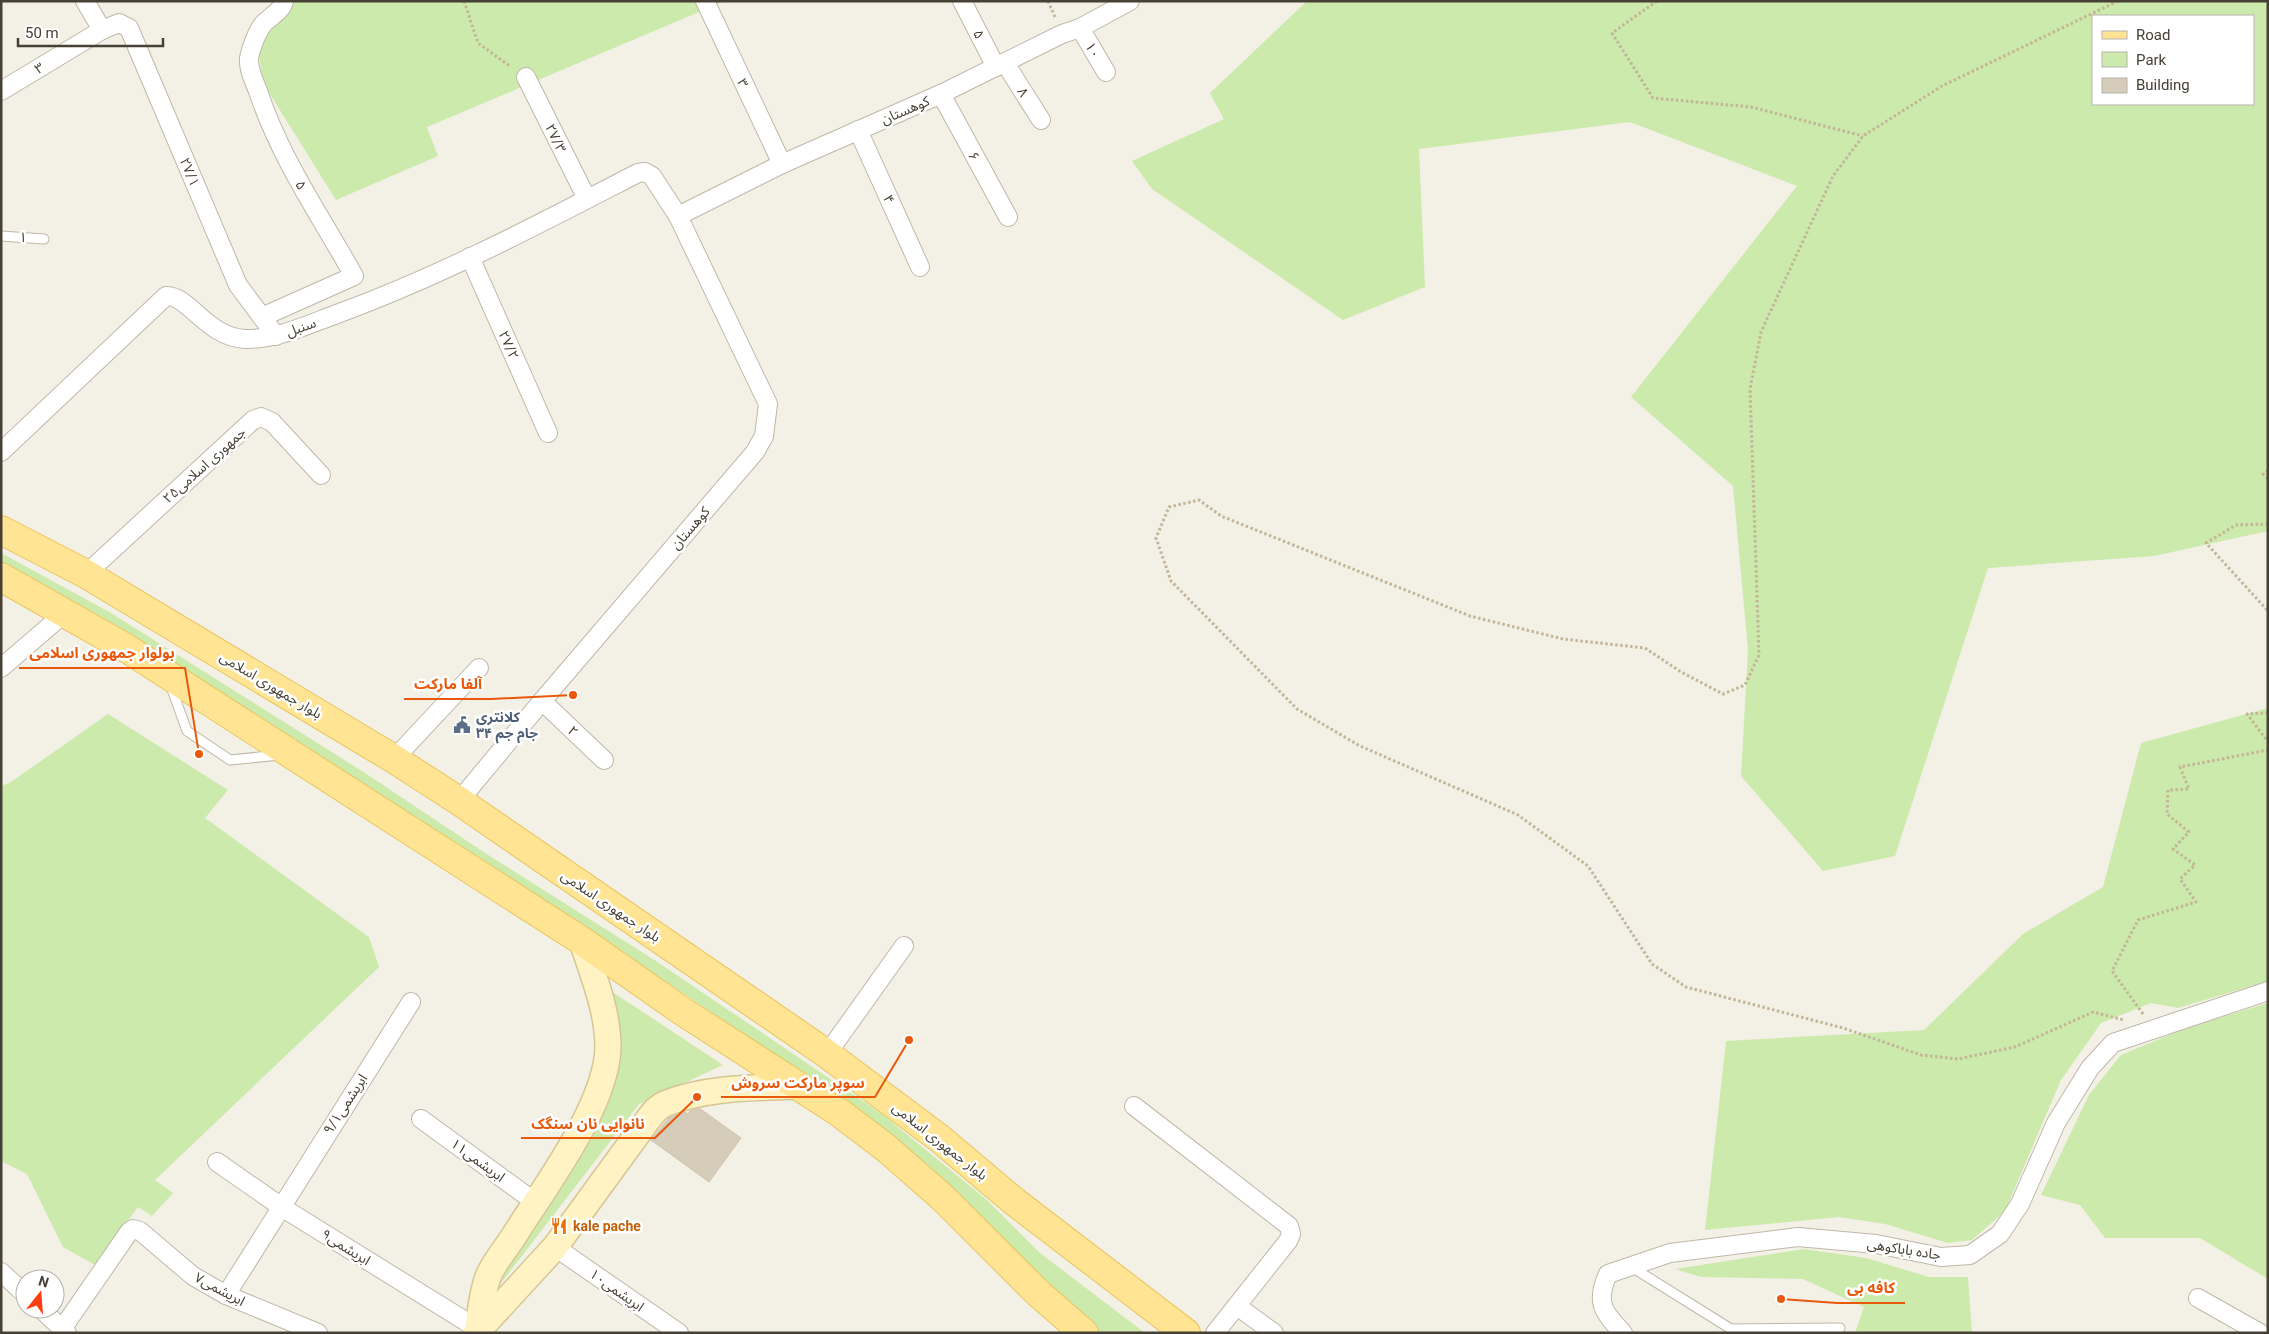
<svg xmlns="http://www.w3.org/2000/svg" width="2269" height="1334" viewBox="0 0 2269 1334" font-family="Roboto,'Noto Sans Arabic',sans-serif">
  <rect width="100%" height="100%" fill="#f3f0e6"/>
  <g fill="#cceaac" fill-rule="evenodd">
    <path d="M 285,1 L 725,1 L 427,127 L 438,156 L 336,200 L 263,83 L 258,47 L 286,6 Z"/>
    <path d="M 1307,1 L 2268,1 L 2268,531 L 2154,556 L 1988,568 L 1895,856 L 1823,871 L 1741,776 L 1748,650 L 1733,486 L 1631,397 L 1797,186 L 1630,122 L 1419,149 L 1425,287 L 1343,320 L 1152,189 L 1132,161 L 1224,119 L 1210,93 ZM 2253,16 L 2253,104 L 2093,104 L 2093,16 Z"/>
    <path d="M 1,553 L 111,613 L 365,773 L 482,851 L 656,961 L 882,1114 L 987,1200 L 1040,1253 L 1145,1333 L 1099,1333 L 1082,1319 L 950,1187 L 906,1146 L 822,1087 L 683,993 L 414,819 L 337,766 L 179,666 L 1,564 Z"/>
    <path d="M 2268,708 L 2268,981 L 2178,1008 L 2151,1003 L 2101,1023 L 2061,1080 L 2005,1211 L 1972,1240 L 1948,1243 L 1885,1224 L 1839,1217 L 1705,1230 L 1726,1041 L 1924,1030 L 2023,934 L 2103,887 L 2141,743 Z"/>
    <path d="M 108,714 L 228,790 L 205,818 L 369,937 L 379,967 L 155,1180 L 173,1193 L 152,1216 L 138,1207 L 95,1265 L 63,1247 L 27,1174 L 1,1161 L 1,786 L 11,782 Z"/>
    <path d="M 611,991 L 723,1065 L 639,1104 L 498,1287 L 490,1287 L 591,1132 Z"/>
    <path d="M 2268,1003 L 2268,1279 L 2200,1238 L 2105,1238 L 2080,1205 L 2041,1195 L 2089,1095 L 2121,1055 L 2186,1028 Z"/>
    <path d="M 1804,1249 L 1866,1258 L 1929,1277 L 1968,1277 L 1972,1333 L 1855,1333 L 1864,1307 L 1803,1279 L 1701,1277 L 1675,1269 Z"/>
  </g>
  <path fill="#d6ccba" stroke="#d1c4ad" d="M 699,1108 L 741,1138 L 709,1182 L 651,1140 L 669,1118 L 685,1112 L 688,1114 L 690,1111 Z"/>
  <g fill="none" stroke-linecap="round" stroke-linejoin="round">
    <g stroke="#bfb8a8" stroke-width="11">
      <g id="service">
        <path d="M 1,236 L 44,239"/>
        <path d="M 170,684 L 187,731 L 230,760 L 280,755"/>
        <path d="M 1630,1266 L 1731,1329 L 1840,1328"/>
      </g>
    </g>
    <g stroke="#bfb8a8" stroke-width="20">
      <g id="minor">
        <path d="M 85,1 L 102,30"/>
        <path d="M 705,1 L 782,164"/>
        <path d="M 962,1 L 996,67"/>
        <path d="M 1080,28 L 1106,72"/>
        <path d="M 1005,63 L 1041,120"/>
        <path d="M 526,77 L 587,199"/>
        <path d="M 1,91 L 102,30 L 119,23 L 129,28 L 238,285 L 276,336"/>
        <path d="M 941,94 L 1008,217"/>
        <path d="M 858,130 L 920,267"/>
        <path d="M 678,216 L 782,164 L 941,94 L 1062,34 L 1080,28 L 1130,1"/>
        <path d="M 470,257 L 548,433"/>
        <path d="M 262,317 L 354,276 C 320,215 280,158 258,91 C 254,81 248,69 249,58 C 251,48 257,31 264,23 C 271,16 282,11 284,1"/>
        <path d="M 1,452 L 166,296 C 189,295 207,338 246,339 C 278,339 307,325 337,314 C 441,276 539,224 638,173 L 645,172 L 652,176 L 678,216 L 768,404 L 764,436 L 755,452 L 542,701 L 459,801"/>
        <path d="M 86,574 L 253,420 L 261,417 L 272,422 L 321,475"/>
        <path d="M 1,668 L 66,612"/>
        <path d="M 542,701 L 604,760"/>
        <path d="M 394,759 L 479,668"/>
        <path d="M 827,1054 L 904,946"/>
        <path d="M 1134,1106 L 1289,1226 L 1291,1234 L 1288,1241 L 1215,1333"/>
        <path d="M 421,1119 L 535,1202"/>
        <path d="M 217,1162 L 283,1208 L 478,1329"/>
        <path d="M 555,1247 L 679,1333"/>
        <path d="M 1,1272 L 25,1294"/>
        <path d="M 226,1295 L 411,1002"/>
        <path d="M 2198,1298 L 2260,1333"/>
        <path d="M 1237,1306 L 1274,1333"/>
        <path d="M 41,1309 L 67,1333"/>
        <path d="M 62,1329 L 129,1232 L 133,1229 L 140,1231 L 193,1276 L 226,1295 L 318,1333"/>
        <path d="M 1623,1333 C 1603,1312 1595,1302 1608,1274 L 1670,1253 L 1798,1237 L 1876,1244 L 1941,1257 L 1970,1255 L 2000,1234 L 2020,1204 L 2056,1123 L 2090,1068 L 2113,1043 L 2268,991"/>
      </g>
    </g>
    <g stroke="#d6c693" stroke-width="28">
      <g id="secondary">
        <path d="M 478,1329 C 480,1312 482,1293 488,1277 C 493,1264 504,1251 512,1239 C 543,1189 607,1106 608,1047 C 608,1011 593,975 582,941"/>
        <path d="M 476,1333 L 555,1247 L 647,1121 C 652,1114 658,1106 667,1103 C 707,1087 756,1088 798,1086"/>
      </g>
    </g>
    <g stroke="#e8c45f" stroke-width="30">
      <g id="primary">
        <path d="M 1,530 L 86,574 L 394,759 L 459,801 L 827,1054 L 939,1138 L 1015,1202 L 1186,1333"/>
        <path d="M 1,577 L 126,648 L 582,941 L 682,1011 L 840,1113 L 886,1148 L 943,1198 L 1038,1293 L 1084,1333"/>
      </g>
    </g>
    <g stroke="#c2b598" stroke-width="3" stroke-dasharray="2.5 2.5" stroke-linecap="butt">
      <path d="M 464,1 L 478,43 L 511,67"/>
      <path d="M 1048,1 L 1055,17"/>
      <path d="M 1657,1 L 1612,33 L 1653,98 L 1751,107 L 1863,136"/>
      <path d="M 2118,1 L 1942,86 L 1863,136 L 1833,176 L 1761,332 L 1750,389 L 1759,655 L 1745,685 L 1723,694 L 1681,672 L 1645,648 L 1563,639 L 1470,616 L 1221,516 L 1199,500 L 1169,507 L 1156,538 L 1171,581 L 1297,709 L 1360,746 L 1518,815 L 1588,866 L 1652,964 L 1686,987 L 1843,1028 L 1921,1055 L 1958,1059 L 2015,1047 L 2093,1012 L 2124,1020"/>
      <path d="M 2268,471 L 2263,474 L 2268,479"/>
      <path d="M 2268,524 L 2236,525 L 2206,543 L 2268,611"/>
      <path d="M 2268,713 L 2247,714 L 2268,742"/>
      <path d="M 2143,1014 L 2112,971 L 2138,920 L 2196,902 L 2180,879 L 2195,865 L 2173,849 L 2189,832 L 2167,814 L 2168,790 L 2189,789 L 2180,767 L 2268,750"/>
    </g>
    <use href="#service" stroke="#fff" stroke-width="9"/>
    <use href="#minor" stroke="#fff" stroke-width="18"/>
    <use href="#secondary" stroke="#fff3c4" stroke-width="25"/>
    <use href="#primary" stroke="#ffe493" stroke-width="28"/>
  </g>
  <defs>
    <g id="civic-bare" transform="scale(1.35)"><path d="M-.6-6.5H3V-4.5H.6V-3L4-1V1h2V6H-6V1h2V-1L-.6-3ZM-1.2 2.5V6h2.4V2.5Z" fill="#5c6f8a" stroke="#fff" stroke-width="2.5" paint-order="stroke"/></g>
    <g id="restaurant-bare" transform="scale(1.35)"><path d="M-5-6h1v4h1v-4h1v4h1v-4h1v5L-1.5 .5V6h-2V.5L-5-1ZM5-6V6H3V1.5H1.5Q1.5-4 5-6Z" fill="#e8710a" stroke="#fff" stroke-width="2.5" paint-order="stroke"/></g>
  </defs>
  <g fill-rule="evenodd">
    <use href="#civic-bare" x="462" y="725"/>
    <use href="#restaurant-bare" x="559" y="1226"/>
  </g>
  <g text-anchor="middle" stroke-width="5" stroke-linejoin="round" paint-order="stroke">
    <g font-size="14" fill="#464035" stroke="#fff">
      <text transform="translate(979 34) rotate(63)" y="5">۵</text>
      <text transform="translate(1093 50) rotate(60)" y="5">۱۰</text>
      <text transform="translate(39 68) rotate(-31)" y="5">۳</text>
      <text transform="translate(743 83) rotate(64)" y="5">۳</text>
      <text transform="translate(1023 92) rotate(58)" y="5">۸</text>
      <text transform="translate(905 110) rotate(-23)" y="5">کوهستان</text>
      <text transform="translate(556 138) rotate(64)" y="5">۲۷/۳</text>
      <text transform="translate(974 156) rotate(61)" y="5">۶</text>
      <text transform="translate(190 172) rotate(67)" y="5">۲۷/۱</text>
      <text transform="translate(301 185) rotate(57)" y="5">۵</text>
      <text transform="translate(889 199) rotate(66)" y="5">۴</text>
      <text transform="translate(23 237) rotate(4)" y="5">۱</text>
      <text transform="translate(301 327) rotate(-20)" y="5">سنبل</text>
      <text transform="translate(509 345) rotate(66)" y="5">۲۷/۲</text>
      <text transform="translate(204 465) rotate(-42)" y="5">جمهوری اسلامی۲۵</text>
      <text transform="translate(690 528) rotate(-49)" y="5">کوهستان</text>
      <text transform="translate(271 685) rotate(31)" y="5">بلوار جمهوری اسلامی</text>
      <text transform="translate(573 731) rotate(44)" y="5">۲</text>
      <text transform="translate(611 906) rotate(34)" y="5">بلوار جمهوری اسلامی</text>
      <text transform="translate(345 1104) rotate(-57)" y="5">۹/۱ابریشمی</text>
      <text transform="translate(940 1141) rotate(38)" y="5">بلوار جمهوری اسلامی</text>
      <text transform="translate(478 1160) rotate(36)" y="5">ابریشمی۱۱</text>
      <text transform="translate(346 1247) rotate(32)" y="5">ابریشمی۹</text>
      <text transform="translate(1904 1249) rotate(9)" y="5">جاده باباکوهی</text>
      <text transform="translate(220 1289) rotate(28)" y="5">ابریشمی۷</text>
      <text transform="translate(617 1290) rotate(35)" y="5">ابریشمی۱۰</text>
    </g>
    <g font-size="14" font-weight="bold" fill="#4e5e75" stroke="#fff" text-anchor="start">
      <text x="476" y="722">کلانتری<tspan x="476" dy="16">۳۴ جام جم</tspan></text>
    </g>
    <g font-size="14" font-weight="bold" fill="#c56008" stroke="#fff" text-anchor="start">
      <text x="573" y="1231">kale pache</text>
    </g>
  </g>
  <path fill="none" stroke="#e8590c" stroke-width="2" d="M199 754L185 668H19M573 695L491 699H404M909 1040L875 1097H721M697 1097L655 1138H521M1781 1299L1837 1303H1905"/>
  <g fill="#e8590c" stroke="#fff" stroke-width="2">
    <circle cx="199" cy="754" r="5"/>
    <circle cx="573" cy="695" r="5"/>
    <circle cx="909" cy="1040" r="5"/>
    <circle cx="697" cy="1097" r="5"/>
    <circle cx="1781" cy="1299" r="5"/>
  </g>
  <g font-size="15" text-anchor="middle" font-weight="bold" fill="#e8590c" stroke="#fff" stroke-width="5" stroke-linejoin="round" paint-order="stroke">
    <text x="102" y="658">بولوار جمهوری اسلامی</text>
    <text x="448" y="689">آلفا مارکت</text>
    <text x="798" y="1088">سوپر مارکت سروش</text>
    <text x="588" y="1129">نانوایی نان سنگک</text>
    <text x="1871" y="1293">کافه بی</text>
  </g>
  <rect width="2269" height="1334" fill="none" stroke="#464035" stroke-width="5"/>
  <rect x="2092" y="15" width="162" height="90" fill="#ffffff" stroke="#b5b3ae"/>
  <rect x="2102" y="31" width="25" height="8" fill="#ffe493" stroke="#b5b3ae"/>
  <text x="2136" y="40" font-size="15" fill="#464035">Road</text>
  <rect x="2102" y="52" width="25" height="15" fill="#cceaac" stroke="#b5b3ae"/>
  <text x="2136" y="65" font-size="15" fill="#464035">Park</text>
  <rect x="2102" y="78" width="25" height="15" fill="#d6ccba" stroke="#b5b3ae"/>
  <text x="2136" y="90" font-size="15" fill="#464035">Building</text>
  <g transform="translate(40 1294) rotate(17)"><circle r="24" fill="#ffffff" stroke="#b5b3ae"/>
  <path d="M0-4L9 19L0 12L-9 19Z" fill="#ff3e11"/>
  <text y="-8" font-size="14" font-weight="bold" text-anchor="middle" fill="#464035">N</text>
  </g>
  <path d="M18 38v8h145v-8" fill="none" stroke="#464035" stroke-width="2.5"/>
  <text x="25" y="38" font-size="15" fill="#464035" stroke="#ffffff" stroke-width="4" paint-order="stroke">50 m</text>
</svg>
